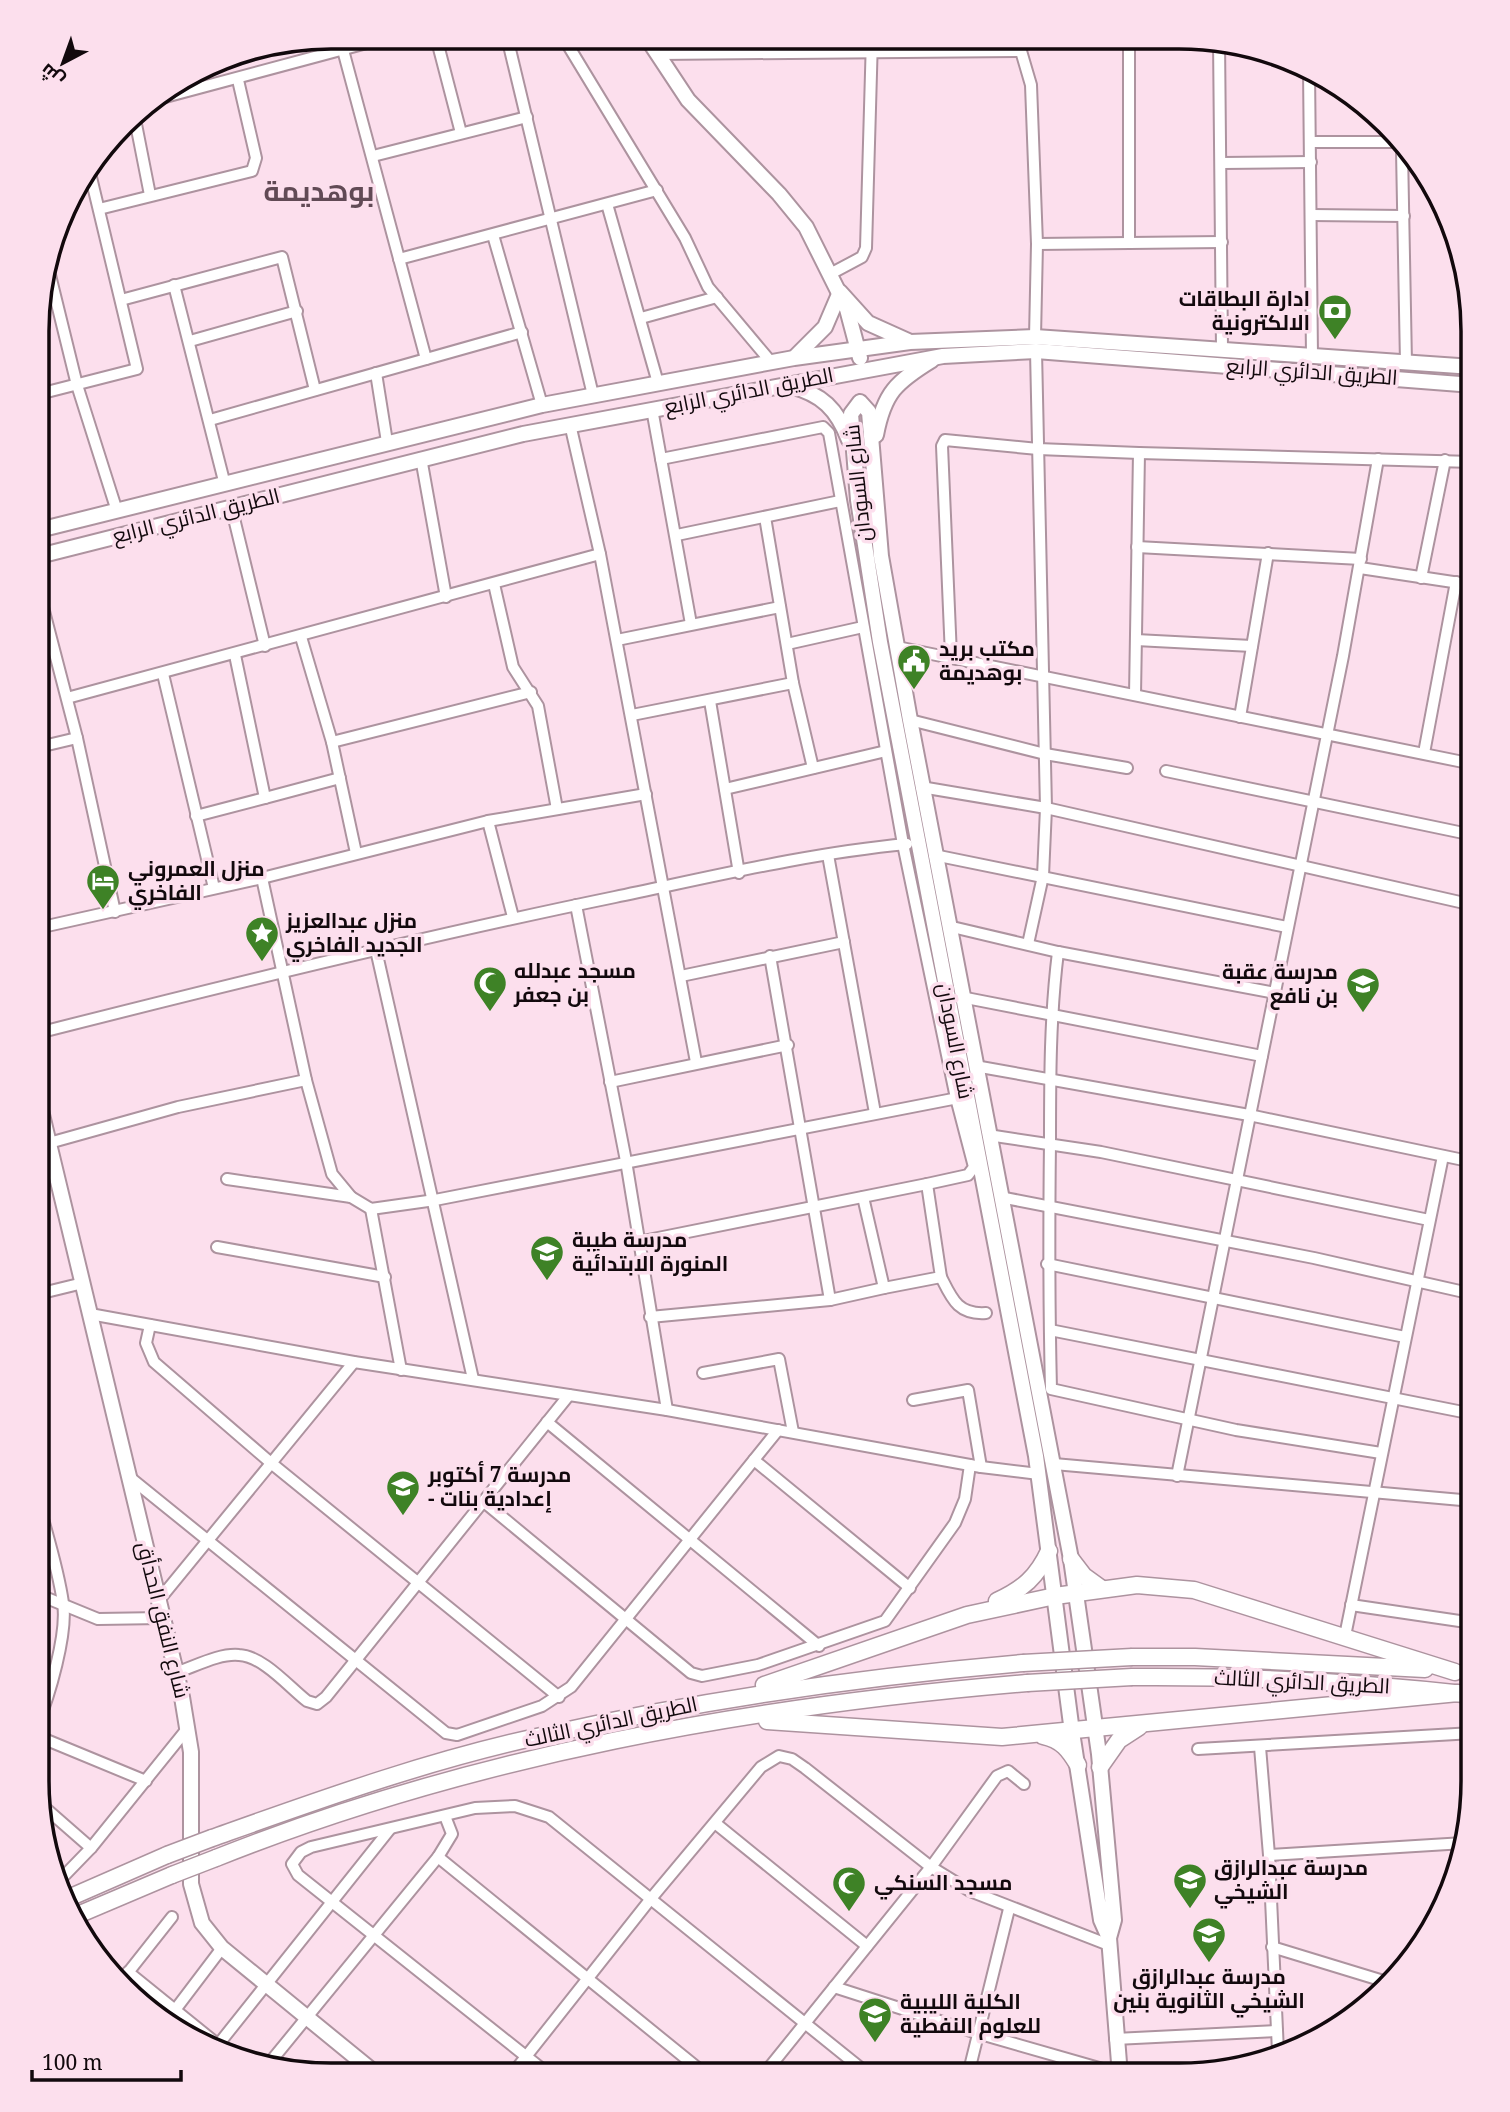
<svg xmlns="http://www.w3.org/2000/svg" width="1510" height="2112" viewBox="0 0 1510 2112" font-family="'Noto Serif',Cairo,serif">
  <rect width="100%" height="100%" fill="#fcdfed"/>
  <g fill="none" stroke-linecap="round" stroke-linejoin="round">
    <g stroke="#ad939f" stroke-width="14">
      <g id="minor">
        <path d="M 436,37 L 461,133"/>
        <path d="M 507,37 L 593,395"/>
        <path d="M 563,37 L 685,238 L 708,287 L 771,362"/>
        <path d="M 1021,39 L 1021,51 L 1031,85 L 1037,244 L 1035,337"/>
        <path d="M 1219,40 L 1222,349"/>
        <path d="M 343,50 L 426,359"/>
        <path d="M 658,54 L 1021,51"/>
        <path d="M 1309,70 L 1312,356"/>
        <path d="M 154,100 L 389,37"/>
        <path d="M 134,114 L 150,195"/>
        <path d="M 1312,142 L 1394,142"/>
        <path d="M 1402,151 L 1406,363"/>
        <path d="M 373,156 L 527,117"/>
        <path d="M 1222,163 L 1311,162"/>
        <path d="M 607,204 L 658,383"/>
        <path d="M 99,209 L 252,171 L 256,158 L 238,80"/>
        <path d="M 1312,215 L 1404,216"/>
        <path d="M 493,235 L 542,405"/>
        <path d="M 1129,243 L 1129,39"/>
        <path d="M 1037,244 L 1222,242"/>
        <path d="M 399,259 L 657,190"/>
        <path d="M 48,267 L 77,385 L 116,508"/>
        <path d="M 832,273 L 862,257 L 866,248 L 872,38"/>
        <path d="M 174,285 L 224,481"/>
        <path d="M 121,300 L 282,257 L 315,390"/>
        <path d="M 641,318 L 717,297"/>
        <path d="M 190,341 L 297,311"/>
        <path d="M 376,373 L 387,442"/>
        <path d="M 39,394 L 137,369 L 89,169"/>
        <path d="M 652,409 L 691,624"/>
        <path d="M 210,420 L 522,332"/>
        <path d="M 570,424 L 600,554 L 696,1062"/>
        <path d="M 421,458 L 446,597"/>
        <path d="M 231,506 L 265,646"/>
        <path d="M 765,517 L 793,683 L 813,768"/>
        <path d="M 677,535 L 840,501"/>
        <path d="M 1137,547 L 1361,559"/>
        <path d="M 1360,568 L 1473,585"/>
        <path d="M 1421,578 L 1445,460"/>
        <path d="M 494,584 L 513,667 L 538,706 L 557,809"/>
        <path d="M 39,592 L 77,738 L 115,912"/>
        <path d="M 301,637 L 332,742 L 356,853"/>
        <path d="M 617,640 L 780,607"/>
        <path d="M 1136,640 L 1252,646"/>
        <path d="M 787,644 L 863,627"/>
        <path d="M 897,647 L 1473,764"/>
        <path d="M 951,656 L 942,446 L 945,440 L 1038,449 L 1139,453 L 1473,462"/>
        <path d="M 163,674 L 214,888"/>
        <path d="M 1135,695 L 1139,453"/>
        <path d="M 67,698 L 600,554"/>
        <path d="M 710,701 L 739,873"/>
        <path d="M 632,715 L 793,683"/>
        <path d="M 1240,717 L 1268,553"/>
        <path d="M 910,720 L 1045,754 L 1127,768"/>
        <path d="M 332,742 L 531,692"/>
        <path d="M 39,747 L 77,738"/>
        <path d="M 1424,753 L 1456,582"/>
        <path d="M 1166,771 L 1473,835"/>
        <path d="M 921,787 L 1046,808 L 1473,905"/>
        <path d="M 725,789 L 886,751"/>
        <path d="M 265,798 L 340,778"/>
        <path d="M 196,816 L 265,798 L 235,655"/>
        <path d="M 488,821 L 513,917"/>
        <path d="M 828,855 L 875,1113"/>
        <path d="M 934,855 L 1287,927"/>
        <path d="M 262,878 L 306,1080 L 332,1174 L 351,1197"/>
        <path d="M 576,905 L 626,1161 L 667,1410"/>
        <path d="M 948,926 L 1058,952 L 1275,993"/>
        <path d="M 38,928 L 262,878 L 488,821 L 646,794"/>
        <path d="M 1028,944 L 1043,876 L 1046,808 L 1036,351"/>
        <path d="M 376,950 L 473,1379"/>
        <path d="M 1058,952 C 1050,1016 1050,1079 1050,1143 C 1049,1225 1049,1307 1051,1389 L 1236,1430 L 1381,1453"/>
        <path d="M 770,956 L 830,1300"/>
        <path d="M 681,976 L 844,942"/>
        <path d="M 961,997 L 1262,1056"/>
        <path d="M 38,1033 C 230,984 421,937 615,897 C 711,877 809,853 907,844"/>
        <path d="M 975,1066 L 1249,1115 L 1473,1162"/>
        <path d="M 610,1082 L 788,1045"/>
        <path d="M 988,1135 L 1101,1152 L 1429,1220"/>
        <path d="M 49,1143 L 178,1107 L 306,1080"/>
        <path d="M 227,1179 L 351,1197 L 371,1209 L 435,1200 L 963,1097"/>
        <path d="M 863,1197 L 884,1288 L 941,1277 L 927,1184"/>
        <path d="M 1000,1197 L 1314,1258 L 1473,1294"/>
        <path d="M 371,1209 L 401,1370"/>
        <path d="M 638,1242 L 927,1184 L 968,1175 L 974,1167 L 956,1098 L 903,844 L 829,433 L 823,427 L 661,459"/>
        <path d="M 217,1247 L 385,1277"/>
        <path d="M 1047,1264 L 1405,1337"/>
        <path d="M 941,1277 C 952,1299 958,1315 986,1313"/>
        <path d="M 38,1294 L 83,1283"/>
        <path d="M 90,1314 L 354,1362 L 667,1410 L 981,1467 L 1039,1474"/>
        <path d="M 650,1317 L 830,1300 L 884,1288"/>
        <path d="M 150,1325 L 146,1343 L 154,1362 L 271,1463 L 559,1697"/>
        <path d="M 1050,1330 L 1473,1414"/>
        <path d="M 703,1373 L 779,1359 L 793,1432"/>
        <path d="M 913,1400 L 968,1390 L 981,1467"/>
        <path d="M 547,1422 L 819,1646"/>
        <path d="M 754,1460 L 910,1588"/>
        <path d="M 1054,1464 L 1473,1501"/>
        <path d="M 128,1476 L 446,1733 L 457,1735 L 542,1706 L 571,1687 L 778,1430"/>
        <path d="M 1177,1476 L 1343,656 L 1378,459"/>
        <path d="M 484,1502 L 691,1673 L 702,1676 L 758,1665 L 885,1621 L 955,1523 L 965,1499 L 970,1465"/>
        <path d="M 37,1594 L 98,1619 L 162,1618"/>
        <path d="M 159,1600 L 354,1362"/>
        <path d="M 1351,1605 L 1473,1623"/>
        <path d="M 1345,1636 L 1443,1156"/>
        <path d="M 175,1673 C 194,1667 219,1653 239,1655 C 263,1656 289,1687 307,1701 L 317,1704 L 326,1697 L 569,1395"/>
        <path d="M 37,1725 C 49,1697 68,1633 63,1603 C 58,1567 46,1532 37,1497"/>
        <path d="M 37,1736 L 146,1781"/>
        <path d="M 1260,1747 L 1269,1855 L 1278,2052"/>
        <path d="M 1198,1749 L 1473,1733"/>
        <path d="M 43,1806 L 91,1848"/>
        <path d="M 715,1823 L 867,1946"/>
        <path d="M 1269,1855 L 1464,1843"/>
        <path d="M 438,1857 L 705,2074"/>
        <path d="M 60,1880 L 91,1848 L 187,1729"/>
        <path d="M 1272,1947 L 1390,1983"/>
        <path d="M 128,1972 L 232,2056"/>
        <path d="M 123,1979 L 172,1917"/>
        <path d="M 834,1987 L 977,2033 L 1120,2074"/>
        <path d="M 175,2010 L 222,1948"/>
        <path d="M 1115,2039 L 1277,2031"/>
        <path d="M 214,2050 L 390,1829"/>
        <path d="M 267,2066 L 438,1857 L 452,1834 L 445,1816"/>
        <path d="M 513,2073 L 649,1901 L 761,1767 L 779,1756 L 792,1759 L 805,1768 L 931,1867 L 970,1891 L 1109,1945"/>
        <path d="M 547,2073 L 298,1875 L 292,1864 L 301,1852 L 311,1847 L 475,1808 L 515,1806 L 549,1817 L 868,2074"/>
        <path d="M 764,2074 L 931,1867 L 997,1776 L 1008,1771 L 1024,1784"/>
        <path d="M 968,2075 L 1009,1909"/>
      </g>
    </g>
    <g stroke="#ad939f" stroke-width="18">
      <g id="major">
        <path d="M 647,38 L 688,100 L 779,194 L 806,227 L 847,309 L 860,358"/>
        <path d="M 796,356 L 825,327 L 840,292 L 868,323 L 908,341"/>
        <path d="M 790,386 C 822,394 837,409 849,440"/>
        <path d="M 876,435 C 884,393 896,382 932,360"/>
        <path d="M 39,530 L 542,405 L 794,358 L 910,342 L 1035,337 L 1473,367"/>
        <path d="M 39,556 L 523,434 L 943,356 L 1036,351 L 1473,385"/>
        <path d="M 38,1098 L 182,1697 L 191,1752 L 191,1884 L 202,1923 L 222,1948 L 375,2073"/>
        <path d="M 1109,1938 L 1101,1920 L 1072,1732 L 1036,1456 L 880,642 L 858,500 L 851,414 L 860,402 L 869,412 L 881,556 L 910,720 L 1071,1559 L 1099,1754 L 1114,1920 L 1109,1938 L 1120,2075"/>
      </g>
    </g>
    <g stroke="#ad939f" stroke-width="19">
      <g id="highway">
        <path d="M 1071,1559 L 1084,1576 L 1102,1589"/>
        <path d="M 997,1601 C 1023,1589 1037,1577 1049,1551"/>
        <path d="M 1132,1657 L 1195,1657 L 1425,1669"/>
        <path d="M 1132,1677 C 1246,1676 1359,1682 1473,1695"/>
        <path d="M 764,1685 L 967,1615 L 1055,1596 L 1137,1585 L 1194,1590 L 1455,1672"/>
        <path d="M 767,1721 L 1002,1737 L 1458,1693"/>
        <path d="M 1043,1736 C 1062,1740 1069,1750 1078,1765"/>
        <path d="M 1100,1767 L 1119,1740 L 1139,1727"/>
        <path d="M 212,1838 C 319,1800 429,1760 541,1736 C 700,1700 860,1677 1023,1663"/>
        <path d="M 216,1858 C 474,1755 751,1706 1027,1683"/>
        <path d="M 64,1900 L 167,1855"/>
        <path d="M 73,1917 L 172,1875"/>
      </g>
    </g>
    <use href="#minor" stroke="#fff" stroke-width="10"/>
    <use href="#major" stroke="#fff" stroke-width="14"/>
    <use href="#highway" stroke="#fff" stroke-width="16"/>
    <g stroke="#ad939f" stroke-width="19" stroke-linecap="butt">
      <g id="highway-bridge">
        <path d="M 1023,1663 L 1132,1657"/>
        <path d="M 1027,1683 L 1132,1677"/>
        <path d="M 167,1855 L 212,1838"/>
        <path d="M 172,1875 L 216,1858"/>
      </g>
    </g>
    <use href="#highway-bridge" stroke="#fff" stroke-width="16"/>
  </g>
  <defs>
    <g id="bank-pin" transform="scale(1.75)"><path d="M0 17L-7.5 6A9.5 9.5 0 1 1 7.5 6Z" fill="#3e8226" stroke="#fcdfed"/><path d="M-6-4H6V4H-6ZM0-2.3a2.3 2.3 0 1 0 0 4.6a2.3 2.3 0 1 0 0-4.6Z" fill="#fff"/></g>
    <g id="civic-pin" transform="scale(1.75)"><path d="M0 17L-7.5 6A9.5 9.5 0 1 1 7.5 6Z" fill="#3e8226" stroke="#fcdfed"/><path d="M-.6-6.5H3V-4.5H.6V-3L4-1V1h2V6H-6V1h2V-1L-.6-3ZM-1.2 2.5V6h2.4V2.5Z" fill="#fff"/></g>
    <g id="hotel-pin" transform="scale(1.75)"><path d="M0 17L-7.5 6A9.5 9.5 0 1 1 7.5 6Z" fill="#3e8226" stroke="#fcdfed"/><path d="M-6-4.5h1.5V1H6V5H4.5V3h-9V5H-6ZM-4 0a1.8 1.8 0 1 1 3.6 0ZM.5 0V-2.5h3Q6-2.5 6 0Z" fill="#fff"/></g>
    <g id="sight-pin" transform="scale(1.75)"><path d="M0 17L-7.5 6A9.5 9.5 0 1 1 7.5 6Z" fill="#3e8226" stroke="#fcdfed"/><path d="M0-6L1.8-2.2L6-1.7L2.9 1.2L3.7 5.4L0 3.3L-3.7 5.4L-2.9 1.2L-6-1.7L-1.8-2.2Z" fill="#fff"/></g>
    <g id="mosque-pin" transform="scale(1.75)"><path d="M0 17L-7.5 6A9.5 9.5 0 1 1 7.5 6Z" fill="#3e8226" stroke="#fcdfed"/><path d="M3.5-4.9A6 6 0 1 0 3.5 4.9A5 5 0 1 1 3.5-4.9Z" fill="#fff"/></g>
    <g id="school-pin" transform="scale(1.75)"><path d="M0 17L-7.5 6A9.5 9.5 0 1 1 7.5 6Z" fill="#3e8226" stroke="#fcdfed"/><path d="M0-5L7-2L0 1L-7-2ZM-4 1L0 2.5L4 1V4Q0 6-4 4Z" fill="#fff"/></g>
    <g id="university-pin" transform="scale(1.75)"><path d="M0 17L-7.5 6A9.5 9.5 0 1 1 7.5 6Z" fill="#3e8226" stroke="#fcdfed"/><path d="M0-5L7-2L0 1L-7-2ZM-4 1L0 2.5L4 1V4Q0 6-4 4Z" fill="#fff"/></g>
  </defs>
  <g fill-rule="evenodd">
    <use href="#bank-pin" x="1335" y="311"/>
    <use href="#civic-pin" x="914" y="661"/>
    <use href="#hotel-pin" x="103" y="881"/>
    <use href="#sight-pin" x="262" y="933"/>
    <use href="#mosque-pin" x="490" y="983"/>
    <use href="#school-pin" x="1363" y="984"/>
    <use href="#school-pin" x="547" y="1252"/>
    <use href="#school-pin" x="403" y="1487"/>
    <use href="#school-pin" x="1190" y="1880"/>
    <use href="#mosque-pin" x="849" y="1883"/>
    <use href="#school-pin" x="1209" y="1934"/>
    <use href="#university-pin" x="875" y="2014"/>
  </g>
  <g text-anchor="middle" stroke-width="7" stroke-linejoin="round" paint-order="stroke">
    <g font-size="21" font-weight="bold" fill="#12090d" stroke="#fcdfed" text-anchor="start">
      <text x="1310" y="306" text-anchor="end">ادارة البطاقات<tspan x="1310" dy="24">الالكترونية</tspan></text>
      <text x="939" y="656">مكتب بريد<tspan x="939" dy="24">بوهديمة</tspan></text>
      <text x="128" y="876">منزل العمروني<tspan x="128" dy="24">الفاخري</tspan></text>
      <text x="286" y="928">منزل عبدالعزيز<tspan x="286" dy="24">الجديد الفاخري</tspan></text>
      <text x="514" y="978">مسجد عبدلله<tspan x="514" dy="24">بن جعفر</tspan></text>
      <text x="1338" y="979" text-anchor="end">مدرسة عقبة<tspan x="1338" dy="24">بن نافع</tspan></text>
      <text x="572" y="1247">مدرسة طيبة<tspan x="572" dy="24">المنورة الابتدائية</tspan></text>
      <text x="428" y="1482">مدرسة 7 أكتوبر<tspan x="428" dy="24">- إعدادية بنات</tspan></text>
      <text x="1214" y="1875">مدرسة عبدالرازق<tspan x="1214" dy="24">الشيخي</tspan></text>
      <text x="874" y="1890">مسجد السنكي</text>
      <text x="1209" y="1984" text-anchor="middle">مدرسة عبدالرازق<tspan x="1209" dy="24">الشيخي الثانوية بنين</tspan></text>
      <text x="900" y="2009">الكلية الليبية<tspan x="900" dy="24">للعلوم النفطية</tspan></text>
    </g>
    <g font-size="21" fill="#12090d" stroke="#fcdfed">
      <text transform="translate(1312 372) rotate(4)" y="7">الطريق الدائري الرابع</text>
      <text transform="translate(749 391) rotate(-11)" y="7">الطريق الدائري الرابع</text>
      <text transform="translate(858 483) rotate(-96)" y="7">شارع السودان</text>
      <text transform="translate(196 516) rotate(-14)" y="7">الطريق الدائري الرابع</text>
      <text transform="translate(955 1041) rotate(79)" y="7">شارع السودان</text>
      <text transform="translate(163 1620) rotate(76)" y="7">شارع النفق الحدأق</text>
      <text transform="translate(1302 1682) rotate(3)" y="7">الطريق الدائري الثالث</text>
      <text transform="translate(611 1722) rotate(-12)" y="7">الطريق الدائري الثالث</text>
    </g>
    <g font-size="28" font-weight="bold" fill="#614a55" stroke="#fcdfed">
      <text x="319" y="201">بوهديمة</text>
    </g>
  </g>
  <path d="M0 0H1510V2112H0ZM331 49H1179A282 282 0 0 1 1461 331V1781A282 282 0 0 1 1179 2063H331A282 282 0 0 1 49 1781V331A282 282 0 0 1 331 49Z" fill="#fcdfed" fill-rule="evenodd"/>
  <path fill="none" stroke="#12090d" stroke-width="3.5" d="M331 49H1179A282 282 0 0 1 1461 331V1781A282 282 0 0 1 1179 2063H331A282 282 0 0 1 49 1781V331A282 282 0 0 1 331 49Z"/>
  <g transform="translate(63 63) rotate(221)" stroke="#fcdfed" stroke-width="5" paint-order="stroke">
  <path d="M0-5L12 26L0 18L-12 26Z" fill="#12090d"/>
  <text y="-10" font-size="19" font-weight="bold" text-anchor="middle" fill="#12090d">ش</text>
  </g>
  <path d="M32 2070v10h149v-10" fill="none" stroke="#12090d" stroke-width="3.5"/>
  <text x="42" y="2070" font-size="21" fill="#12090d" stroke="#fcdfed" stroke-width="5" paint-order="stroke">100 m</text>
</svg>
